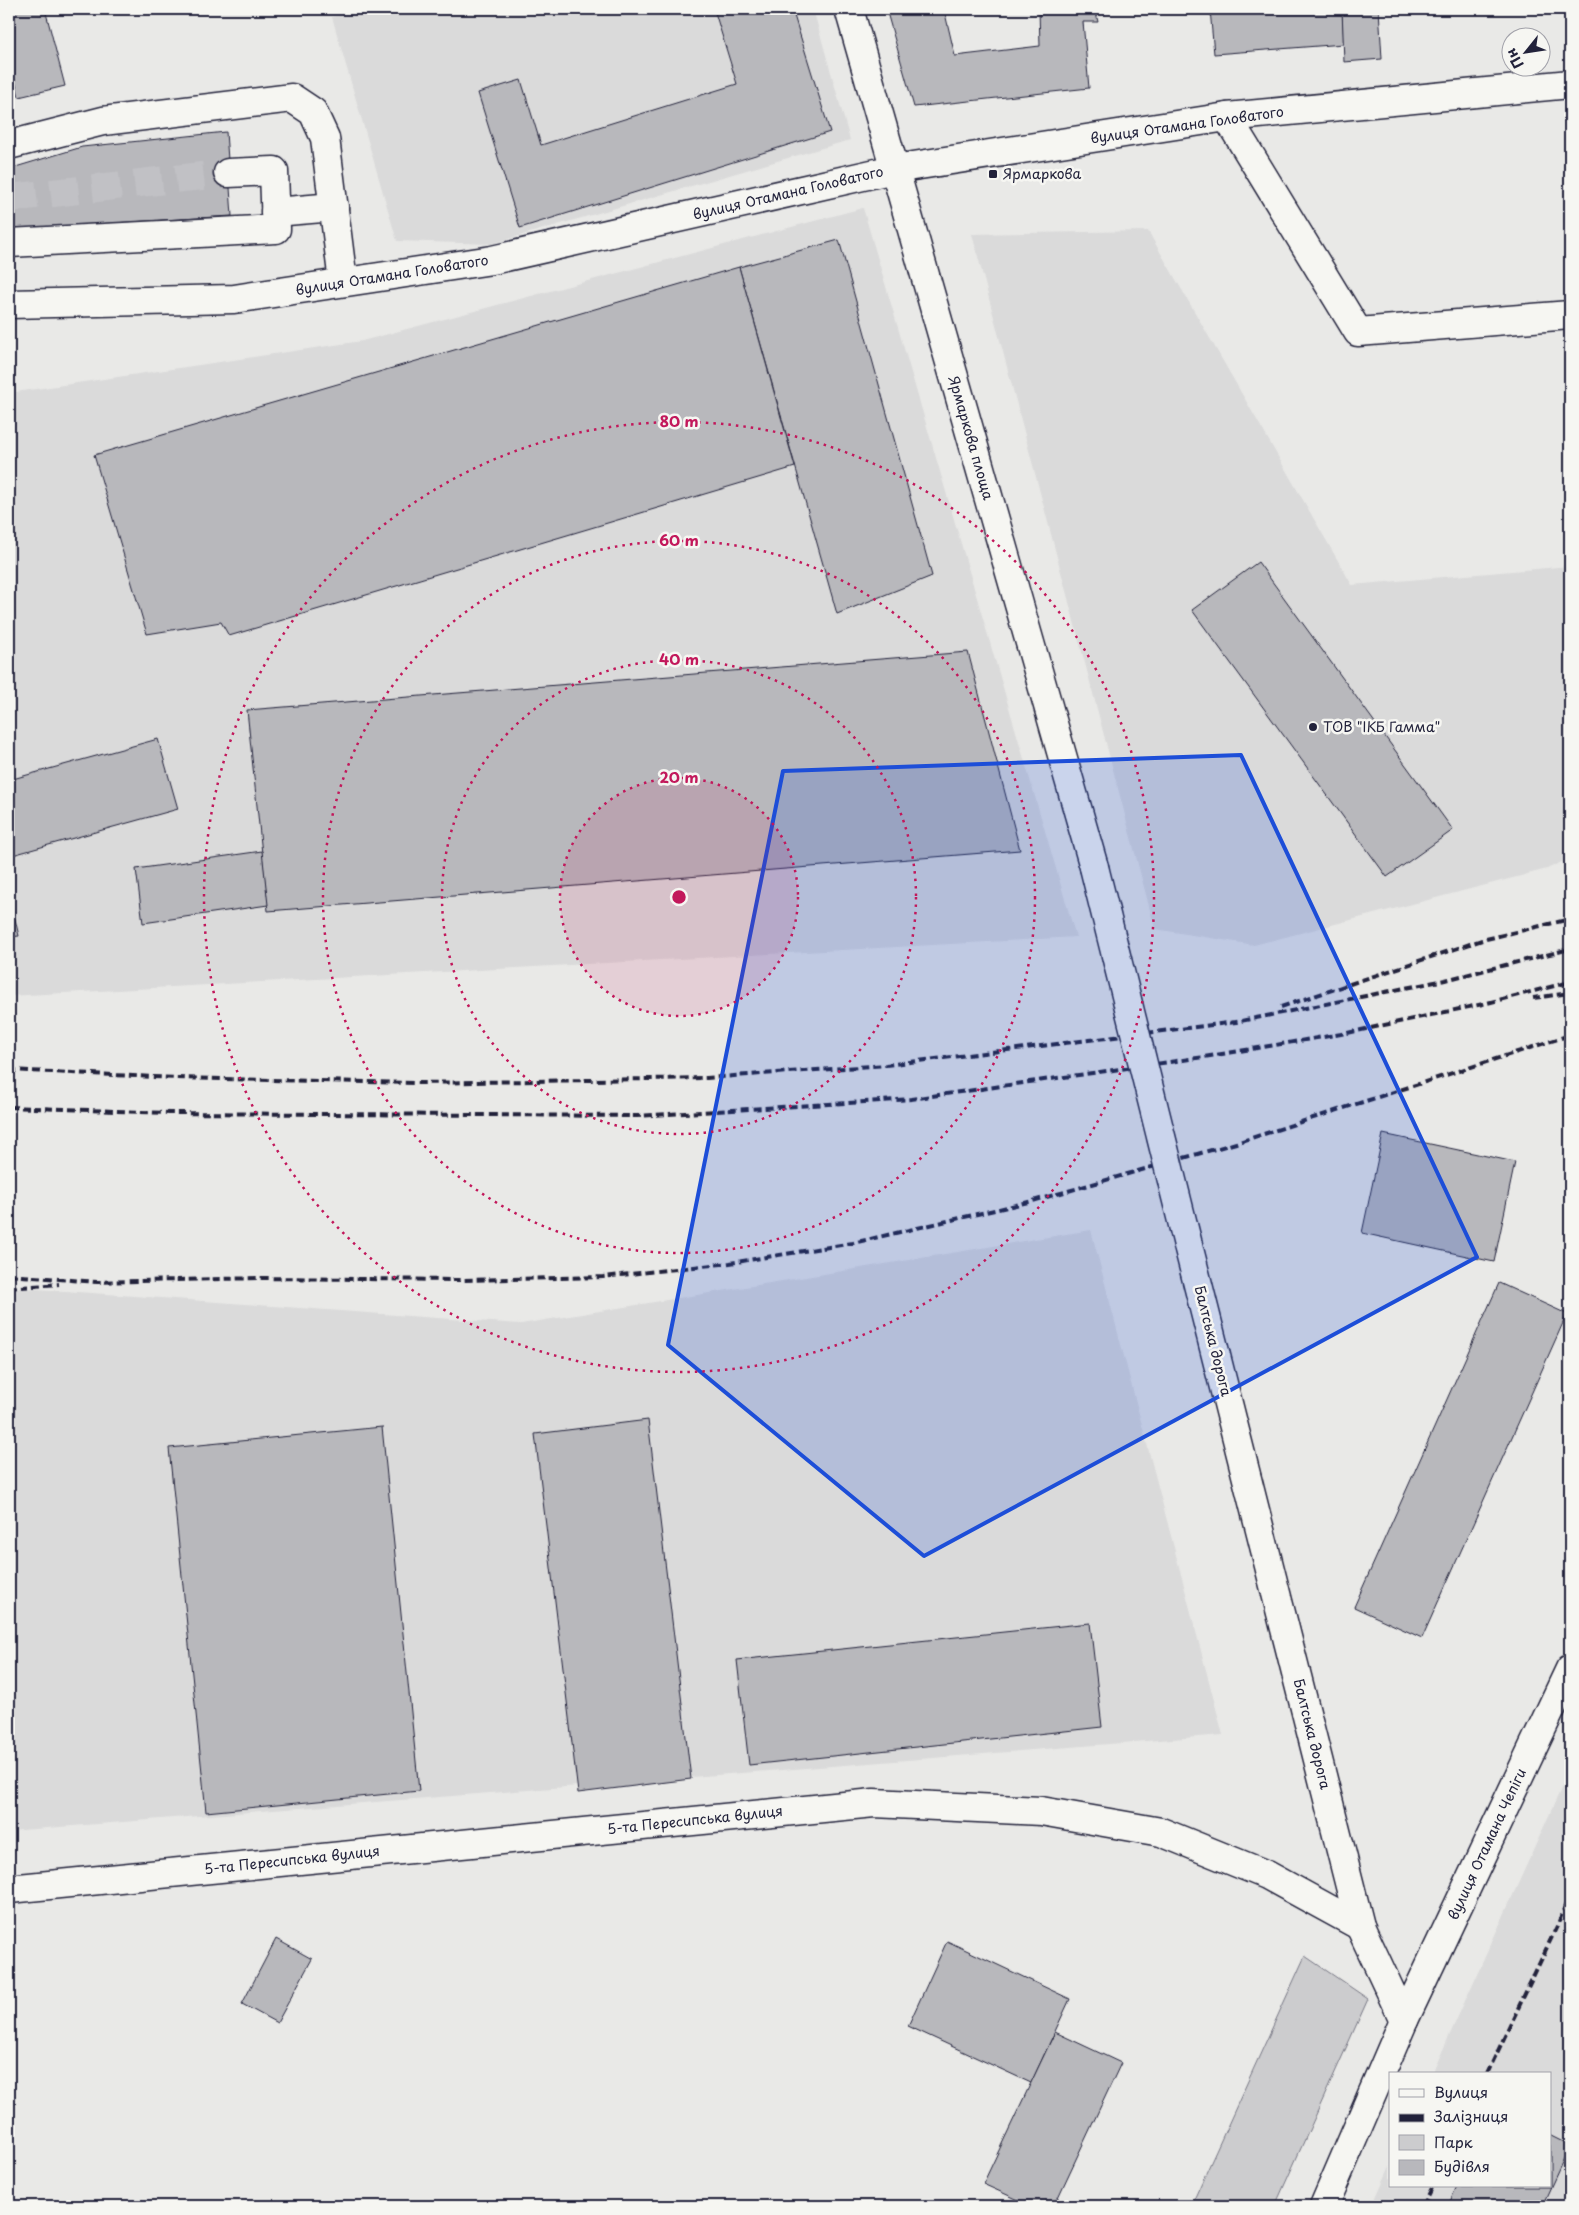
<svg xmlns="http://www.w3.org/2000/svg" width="1579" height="2215" viewBox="0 0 1579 2215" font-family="'Playpen Sans',sans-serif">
  <rect width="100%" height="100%" fill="#e9e9e7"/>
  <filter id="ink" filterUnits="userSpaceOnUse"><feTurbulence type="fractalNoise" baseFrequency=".02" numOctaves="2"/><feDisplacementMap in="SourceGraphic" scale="10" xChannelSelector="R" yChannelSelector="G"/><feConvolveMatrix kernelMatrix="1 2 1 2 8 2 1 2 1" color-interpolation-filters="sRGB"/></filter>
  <g filter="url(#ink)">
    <g fill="#dadada">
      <path d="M 361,9 L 813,9 L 850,140 L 492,244 L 397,241 L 332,17 Z"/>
      <path d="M 863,208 L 1076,937 L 9,996 L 9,393 L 362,341 Z"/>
      <path d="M 1148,231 L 1352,585 L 1570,566 L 1570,858 L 1547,869 L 1254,945 L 1155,929 L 972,234 Z"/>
      <path d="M 1091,1230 L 1223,1735 L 9,1831 L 9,1287 L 521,1324 Z"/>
      <path d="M 1570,1769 L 1570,2206 L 1372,2206 L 1390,2166 L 1390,2186 L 1550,2186 L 1550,2074 L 1432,2074 Z"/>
    </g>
    <path fill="#ccccce" stroke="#777784" d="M 1305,1956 L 1368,1999 L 1275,2206 L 1191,2206 Z"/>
    <g fill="#b8b8bc" stroke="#22223b">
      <path d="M 9,9 L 45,9 L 65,86 L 19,97 L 9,57 Z"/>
      <path d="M 714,9 L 792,9 L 830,132 L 520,228 L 478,93 L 521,80 L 541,145 L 737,84 Z"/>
      <path d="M 886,9 L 944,9 L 955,56 L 1040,46 L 1039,9 L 1095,9 L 1098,22 L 1083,22 L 1089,88 L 914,107 Z"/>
      <path d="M 1210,9 L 1342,9 L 1344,44 L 1214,54 Z"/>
      <path d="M 1342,9 L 1379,9 L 1382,59 L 1344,62 Z"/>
      <path d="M 226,132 L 232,216 L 9,229 L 9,169 L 82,147 Z"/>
      <path d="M 839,240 L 932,576 L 837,614 L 739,267 Z"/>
      <path d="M 739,267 L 795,467 L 229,636 L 221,622 L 147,634 L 94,455 Z"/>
      <path d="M 1258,562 L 1453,830 L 1387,877 L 1192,610 Z"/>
      <path d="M 968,652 L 1020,850 L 268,911 L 247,710 Z"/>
      <path d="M 158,739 L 178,809 L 9,856 L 9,780 Z"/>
      <path d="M 262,851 L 268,905 L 143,923 L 136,869 Z"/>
      <path d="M 9,894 L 19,936 L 9,937 Z"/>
      <path d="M 1383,1134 L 1515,1162 L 1494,1262 L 1362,1233 Z"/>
      <path d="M 1499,1283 L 1567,1314 L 1422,1638 L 1354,1607 Z"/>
      <path d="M 648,1420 L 691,1779 L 578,1793 L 535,1434 Z"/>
      <path d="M 382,1427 L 419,1791 L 206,1812 L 169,1448 Z"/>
      <path d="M 1090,1623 L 1102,1727 L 749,1765 L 737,1660 Z"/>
      <path d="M 276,1939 L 312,1959 L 277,2023 L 242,2004 Z"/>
      <path d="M 947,1941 L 1070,1999 L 1031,2083 L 908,2026 Z"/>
      <path d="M 1055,2032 L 1121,2063 L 1054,2206 L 1032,2206 L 983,2184 Z"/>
      <path d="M 1550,2135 L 1570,2145 L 1542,2206 L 1448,2206 L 1457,2186 L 1550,2186 Z"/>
    </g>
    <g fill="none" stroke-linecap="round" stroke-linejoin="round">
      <path stroke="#c1c1c5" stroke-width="28" stroke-dasharray="28 14" stroke-linecap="butt" d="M 9,198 L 228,173"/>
      <g stroke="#22223b" stroke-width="31">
        <g id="minor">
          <path d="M 849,9 L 1094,867"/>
          <path d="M 1227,117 L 1358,332 L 1570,315"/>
          <path d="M 9,145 L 103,121 L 292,98 L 313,112 L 325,138 L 343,282"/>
          <path d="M 275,212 L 334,207"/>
          <path d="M 9,243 L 276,229 L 274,171 L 228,173"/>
          <path d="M 1188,1245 L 1360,1926 L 1404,2020"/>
          <path d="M 9,1889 L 874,1803 L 1041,1811 L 1161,1832 L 1267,1875 L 1360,1926"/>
          <path d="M 1324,2206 L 1404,2020 L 1570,1669"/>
        </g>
      </g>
      <g stroke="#22223b" stroke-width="31">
        <path id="major" d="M 9,304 L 234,299 L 492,260 L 894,169 L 1227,117 L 1570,84"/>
      </g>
      <use href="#minor" stroke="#f6f6f2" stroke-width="28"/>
      <use href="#major" stroke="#f6f6f2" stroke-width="28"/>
      <g stroke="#22223b" stroke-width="4" stroke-dasharray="8 4" stroke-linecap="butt">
        <path d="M 1533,998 L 1570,993"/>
        <path d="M 1281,1007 L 1482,940 L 1570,919"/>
        <path d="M 9,1070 L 176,1078 L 418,1083 L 707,1078 L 886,1065 L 1236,1022 L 1445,980 L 1570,949"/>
        <path d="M 9,1107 L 169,1113 L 637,1116 L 911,1099 L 1204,1057 L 1347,1033 L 1483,1004 L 1570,982"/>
        <path d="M 9,1275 L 97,1282 L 260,1278 L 459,1280 L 603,1277 L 730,1263 L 853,1243 L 1033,1201 L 1236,1143 L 1570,1035"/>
        <path d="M 9,1288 L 59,1284"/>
        <path d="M 1487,2074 L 1558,1924 L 1570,1893"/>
        <path d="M 1423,2206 L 1433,2186"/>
      </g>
      <g stroke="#22223b" stroke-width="31" stroke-linecap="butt">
        <path id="minor-bridge" d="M 1094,867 L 1188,1245"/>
      </g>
      <use href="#minor-bridge" stroke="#f6f6f2" stroke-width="28"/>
    </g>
  </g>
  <path fill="#1d4ed8" fill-opacity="0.2" stroke="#1d4ed8" stroke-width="4" stroke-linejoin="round" d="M 1241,755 L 1477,1257 L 924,1556 L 668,1345 L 783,771 Z"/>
  <circle cx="679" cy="897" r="119" fill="#c2185b" fill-opacity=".12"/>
  <g fill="none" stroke="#c2185b" stroke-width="2.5" stroke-dasharray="2.5 5">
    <circle cx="679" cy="897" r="119"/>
    <circle cx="679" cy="897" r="237"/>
    <circle cx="679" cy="897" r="356"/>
    <circle cx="679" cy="897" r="475"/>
  </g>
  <g fill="#22223b" stroke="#f6f6f2" stroke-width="2">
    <rect x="988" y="169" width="10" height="10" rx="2.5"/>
    <circle cx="1313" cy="727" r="5"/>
  </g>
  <g text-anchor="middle" stroke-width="5" stroke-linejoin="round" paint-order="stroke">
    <g font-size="14" fill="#22223b" stroke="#f6f6f2">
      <text transform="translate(1187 125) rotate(-8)" y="5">вулиця Отамана Головатого</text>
      <text transform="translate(788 193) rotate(-13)" y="5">вулиця Отамана Головатого</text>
      <text transform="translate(392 275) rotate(-9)" y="5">вулиця Отамана Головатого</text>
      <text transform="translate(971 438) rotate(74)" y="5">Ярмаркова площа</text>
      <text transform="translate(1213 1341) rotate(76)" y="5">Балтська дорога</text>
      <text transform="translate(1312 1734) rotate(76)" y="5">Балтська дорога</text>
      <text transform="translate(695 1820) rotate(-6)" y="5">5-та Пересипська вулиця</text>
      <text transform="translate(1487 1844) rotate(-65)" y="5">вулиця Отамана Чепіги</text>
      <text transform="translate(292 1860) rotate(-6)" y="5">5-та Пересипська вулиця</text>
    </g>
    <g font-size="14" fill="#22223b" stroke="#f6f6f2" text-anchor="start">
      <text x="1003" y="179">Ярмаркова</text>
      <text x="1323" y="732">ТОВ "ІКБ Гамма"</text>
    </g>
  </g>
  <circle cx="679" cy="897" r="8" fill="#c2185b" stroke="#f6f6f2" stroke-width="2.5"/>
  <g font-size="15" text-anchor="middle" font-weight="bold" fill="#c2185b" stroke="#f6f6f2" stroke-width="5" stroke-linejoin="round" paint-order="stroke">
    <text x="679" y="427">80 m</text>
    <text x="679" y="546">60 m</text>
    <text x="679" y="665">40 m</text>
    <text x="679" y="783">20 m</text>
  </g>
  <rect width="1579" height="2215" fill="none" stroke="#f6f6f2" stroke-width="30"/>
  <rect x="15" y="15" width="1549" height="2185" fill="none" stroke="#22223b" stroke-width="2" filter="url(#ink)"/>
  <rect x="1389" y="2072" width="162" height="115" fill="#f6f6f2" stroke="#a1a1a9"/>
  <rect x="1399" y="2089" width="25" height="8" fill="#f6f6f2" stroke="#a1a1a9"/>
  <text x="1434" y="2098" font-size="15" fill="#22223b">Вулиця</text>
  <rect x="1399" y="2114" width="25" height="8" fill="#22223b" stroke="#a1a1a9"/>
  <text x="1434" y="2122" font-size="15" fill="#22223b">Залізниця</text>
  <rect x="1399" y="2135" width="25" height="15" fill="#ccccce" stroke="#a1a1a9"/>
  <text x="1434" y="2148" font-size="15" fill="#22223b">Парк</text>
  <rect x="1399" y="2160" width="25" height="15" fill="#b8b8bc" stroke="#a1a1a9"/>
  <text x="1434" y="2172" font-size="15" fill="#22223b">Будівля</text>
  <g transform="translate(1526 52) rotate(240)"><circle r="24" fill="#f6f6f2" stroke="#a1a1a9"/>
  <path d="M0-4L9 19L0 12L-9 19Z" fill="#22223b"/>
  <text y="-8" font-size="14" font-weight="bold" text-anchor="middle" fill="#22223b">Пн</text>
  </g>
</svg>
